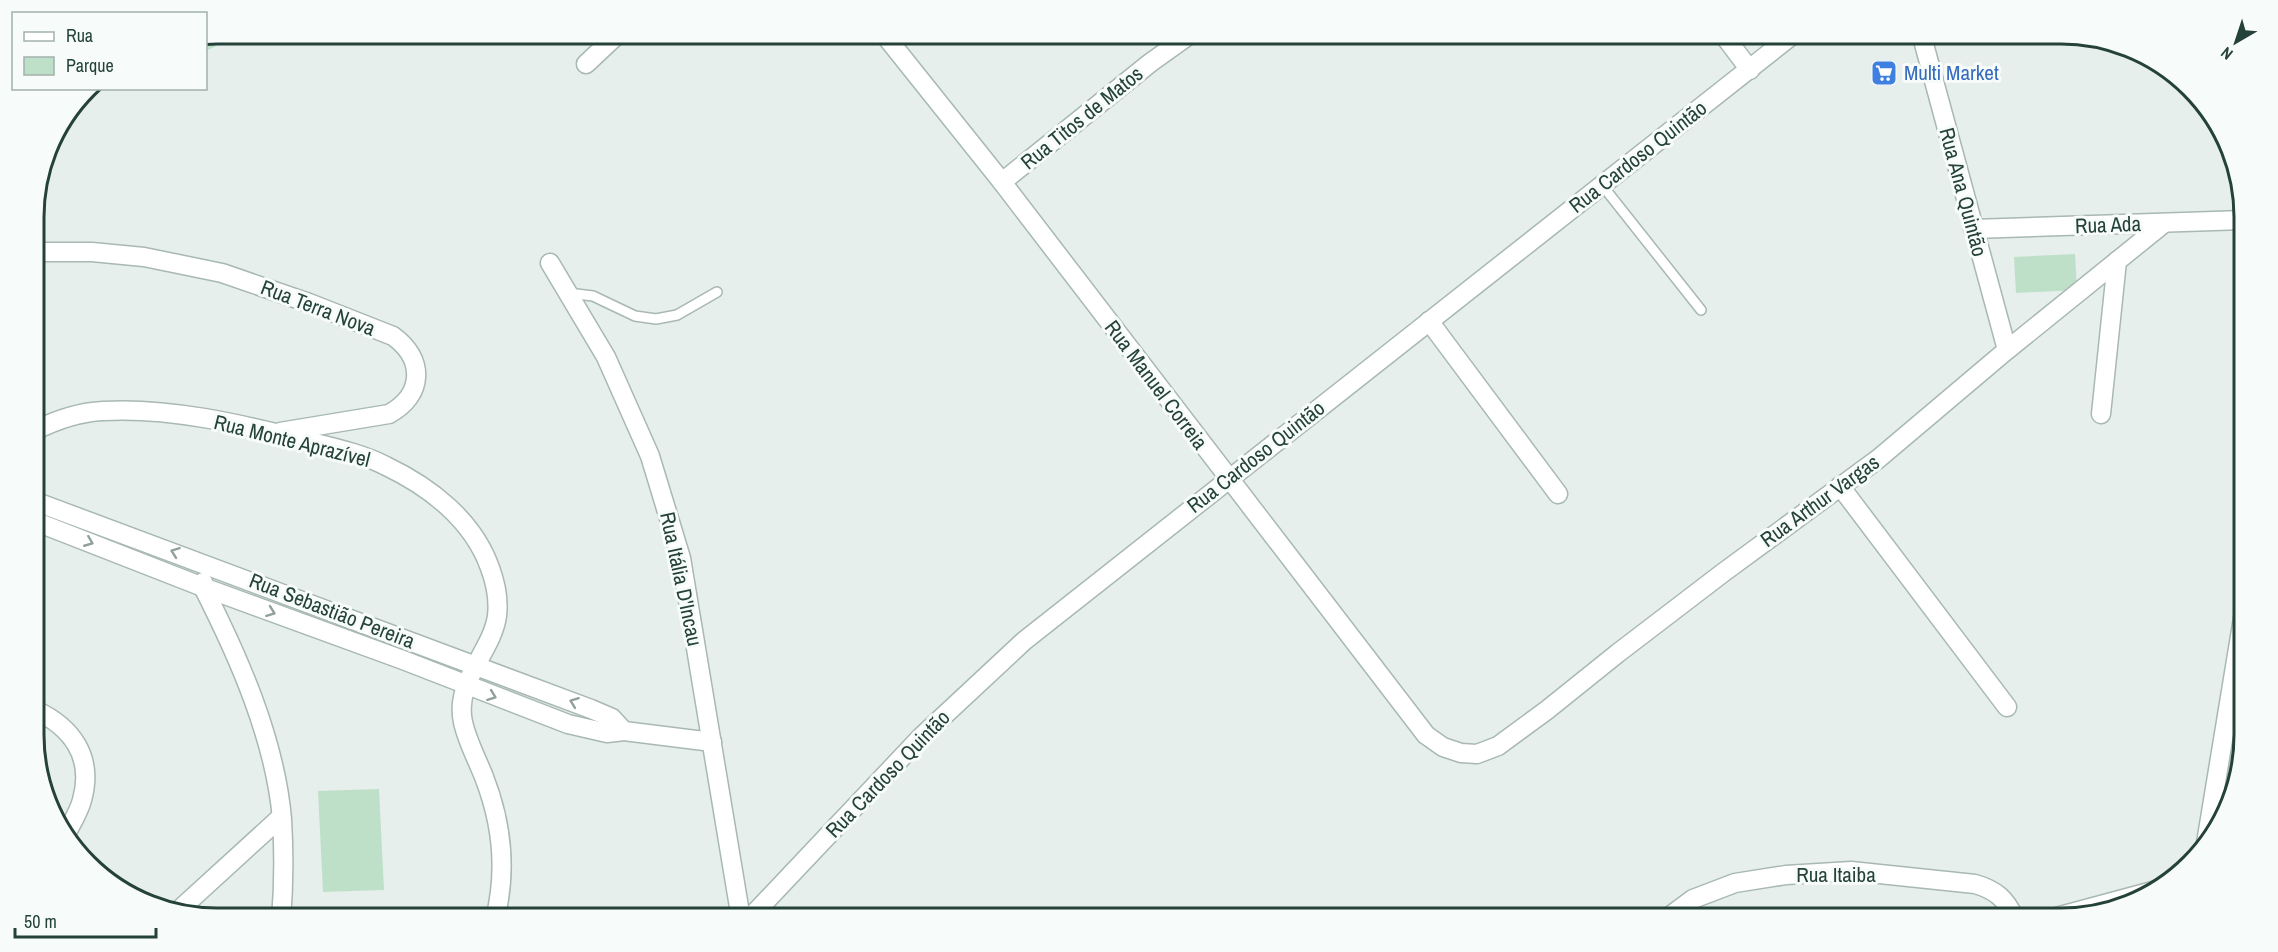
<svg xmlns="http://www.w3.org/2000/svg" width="2278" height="952" viewBox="0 0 2278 952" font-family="'Archivo Narrow',sans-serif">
  <rect width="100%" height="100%" fill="#e6efeb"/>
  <g fill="#bfe0c8">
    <path d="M 217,33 L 264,33 L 220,44 L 206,51 L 206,35 Z"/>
    <path d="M 273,33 L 326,33 L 328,36 L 281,44 Z"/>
    <path d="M 2075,254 L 2077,290 L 2016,293 L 2014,257 Z"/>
    <path d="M 379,789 L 384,890 L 323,892 L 318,791 Z"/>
  </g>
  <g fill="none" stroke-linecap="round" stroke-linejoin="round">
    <g stroke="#a8b8b2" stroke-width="12">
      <g id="service">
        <path d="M 1602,185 L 1701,310"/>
        <path d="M 568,293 L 593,296 L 635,316 L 656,319 L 677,315 L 717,292"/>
      </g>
    </g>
    <g stroke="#a8b8b2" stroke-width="21">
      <g id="minor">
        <path d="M 883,33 L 1002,182 L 1426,735 L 1443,747 L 1461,753 L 1477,754 L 1498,746 L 1547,710 L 1618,653 L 1724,572 L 1878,459 L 2007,350 L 2163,224"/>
        <path d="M 1722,33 L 1750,70"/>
        <path d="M 1921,33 L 2007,350"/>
        <path d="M 586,64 L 619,33"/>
        <path d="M 1002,182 L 1150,63 L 1192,33"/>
        <path d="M 1973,229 L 2244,220"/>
        <path d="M 34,252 L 92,252 L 144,257 L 222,273 L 309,303 L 393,336 C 425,359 424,395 389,414 L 280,432"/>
        <path d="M 550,263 L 606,357 L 650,456 L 681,558 L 741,919"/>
        <path d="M 1429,321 L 1558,494"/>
        <path d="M 2101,414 L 2117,261"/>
        <path d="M 34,431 C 56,420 79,412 103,411 C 168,407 241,424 304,440 C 331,447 361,453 386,466 C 430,487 473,520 490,568 C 496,584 499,599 497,616 C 492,652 454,681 463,722 C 467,741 477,759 484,777 C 502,823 507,871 495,919"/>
        <path d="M 1840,486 L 2007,707"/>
        <path d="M 34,501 L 591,709 L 612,718 L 624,731"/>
        <path d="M 34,521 L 203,587 L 403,660 L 568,724 L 607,733 L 624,731 L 712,742"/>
        <path d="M 203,582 L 203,587 C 239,658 275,739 282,819 C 284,853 284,885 281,919"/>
        <path d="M 35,710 C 72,727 94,757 82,800 C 79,812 71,824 66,834"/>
        <path d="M 2205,849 L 2245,606"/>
        <path d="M 178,911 L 281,817"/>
        <path d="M 1666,919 L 1693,899 L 1735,883 L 1786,875 L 1851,871 L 1975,884 C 1996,890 2006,899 2015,919"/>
        <path d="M 2049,919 L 2164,888"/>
      </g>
    </g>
    <g stroke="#a8b8b2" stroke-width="21">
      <path id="tertiary" d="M 749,919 L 921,737 L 1024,641 L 1795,33"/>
    </g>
    <use href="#service" stroke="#fff" stroke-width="9"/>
    <use href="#minor" stroke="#fff" stroke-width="18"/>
    <use href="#tertiary" stroke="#fff" stroke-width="18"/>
  </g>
  <defs><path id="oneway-chevron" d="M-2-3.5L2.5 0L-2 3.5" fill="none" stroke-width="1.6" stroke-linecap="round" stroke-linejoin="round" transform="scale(1.5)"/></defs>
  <g stroke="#92a09c">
    <use href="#oneway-chevron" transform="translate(89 542) rotate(22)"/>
    <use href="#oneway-chevron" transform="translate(175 552) rotate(-160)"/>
    <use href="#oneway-chevron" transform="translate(271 612) rotate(20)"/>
    <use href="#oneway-chevron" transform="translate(492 696) rotate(21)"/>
    <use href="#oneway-chevron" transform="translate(574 702) rotate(-159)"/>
  </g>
  <defs>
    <g id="supermarket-square" transform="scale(1.35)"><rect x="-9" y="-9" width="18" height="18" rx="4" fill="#3f7fe0" stroke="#f7fbf9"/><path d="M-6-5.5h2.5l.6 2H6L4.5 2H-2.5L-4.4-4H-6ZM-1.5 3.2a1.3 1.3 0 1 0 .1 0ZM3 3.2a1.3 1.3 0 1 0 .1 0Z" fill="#fff"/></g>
  </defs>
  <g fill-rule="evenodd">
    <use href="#supermarket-square" x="1884" y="73"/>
  </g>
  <g text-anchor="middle" stroke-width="6" stroke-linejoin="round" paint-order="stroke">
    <g font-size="21" fill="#366cbe" stroke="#f7fbf9" text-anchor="start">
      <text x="1904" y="80">Multi Market</text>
    </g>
    <g font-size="21" fill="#24423a" stroke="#f7fbf9">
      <text transform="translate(1082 118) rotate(-39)" y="7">Rua Titos de Matos</text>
      <text transform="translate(1638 157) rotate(-38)" y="7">Rua Cardoso Quintão</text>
      <text transform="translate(1963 192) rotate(75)" y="7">Rua Ana Quintão</text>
      <text transform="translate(2108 225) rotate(-2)" y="7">Rua Ada</text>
      <text transform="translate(318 308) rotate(21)" y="7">Rua Terra Nova</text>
      <text transform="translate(1156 385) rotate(53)" y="7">Rua Manuel Correia</text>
      <text transform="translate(292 441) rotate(14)" y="7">Rua Monte Aprazível</text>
      <text transform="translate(1256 457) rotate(-38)" y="7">Rua Cardoso Quintão</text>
      <text transform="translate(1820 501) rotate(-36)" y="7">Rua Arthur Vargas</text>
      <text transform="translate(681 579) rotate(78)" y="7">Rua Itália D'Incau</text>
      <text transform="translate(332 611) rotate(21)" y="7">Rua Sebastião Pereira</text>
      <text transform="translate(888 774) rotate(-46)" y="7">Rua Cardoso Quintão</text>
      <text x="1836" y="882">Rua Itaiba</text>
    </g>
  </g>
  <path d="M0 0H2278V952H0ZM217 44H2061A173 173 0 0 1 2234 217V735A173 173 0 0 1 2061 908H217A173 173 0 0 1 44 735V217A173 173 0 0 1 217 44Z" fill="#f7fbf9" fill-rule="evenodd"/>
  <path fill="none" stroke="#24423a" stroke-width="3" d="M217 44H2061A173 173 0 0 1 2234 217V735A173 173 0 0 1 2061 908H217A173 173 0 0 1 44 735V217A173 173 0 0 1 217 44Z"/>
  <rect x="12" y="12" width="195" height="78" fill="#f7fbf9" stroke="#a3b1ad" stroke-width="1.5"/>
  <rect x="24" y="32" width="30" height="9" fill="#ffffff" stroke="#a3b1ad" stroke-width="1.5"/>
  <text x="66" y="42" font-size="18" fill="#24423a">Rua</text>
  <rect x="24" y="57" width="30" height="18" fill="#bfe0c8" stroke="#a3b1ad" stroke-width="1.5"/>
  <text x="66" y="72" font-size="18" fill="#24423a">Parque</text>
  <g transform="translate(2236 42) rotate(219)" stroke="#f7fbf9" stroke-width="4.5" paint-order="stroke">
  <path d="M0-4.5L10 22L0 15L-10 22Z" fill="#24423a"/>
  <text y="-9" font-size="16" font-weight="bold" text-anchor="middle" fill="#24423a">N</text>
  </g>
  <path d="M15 928v9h141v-9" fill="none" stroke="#24423a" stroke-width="3"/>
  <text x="24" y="928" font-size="18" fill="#24423a" stroke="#f7fbf9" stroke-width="4.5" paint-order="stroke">50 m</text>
</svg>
